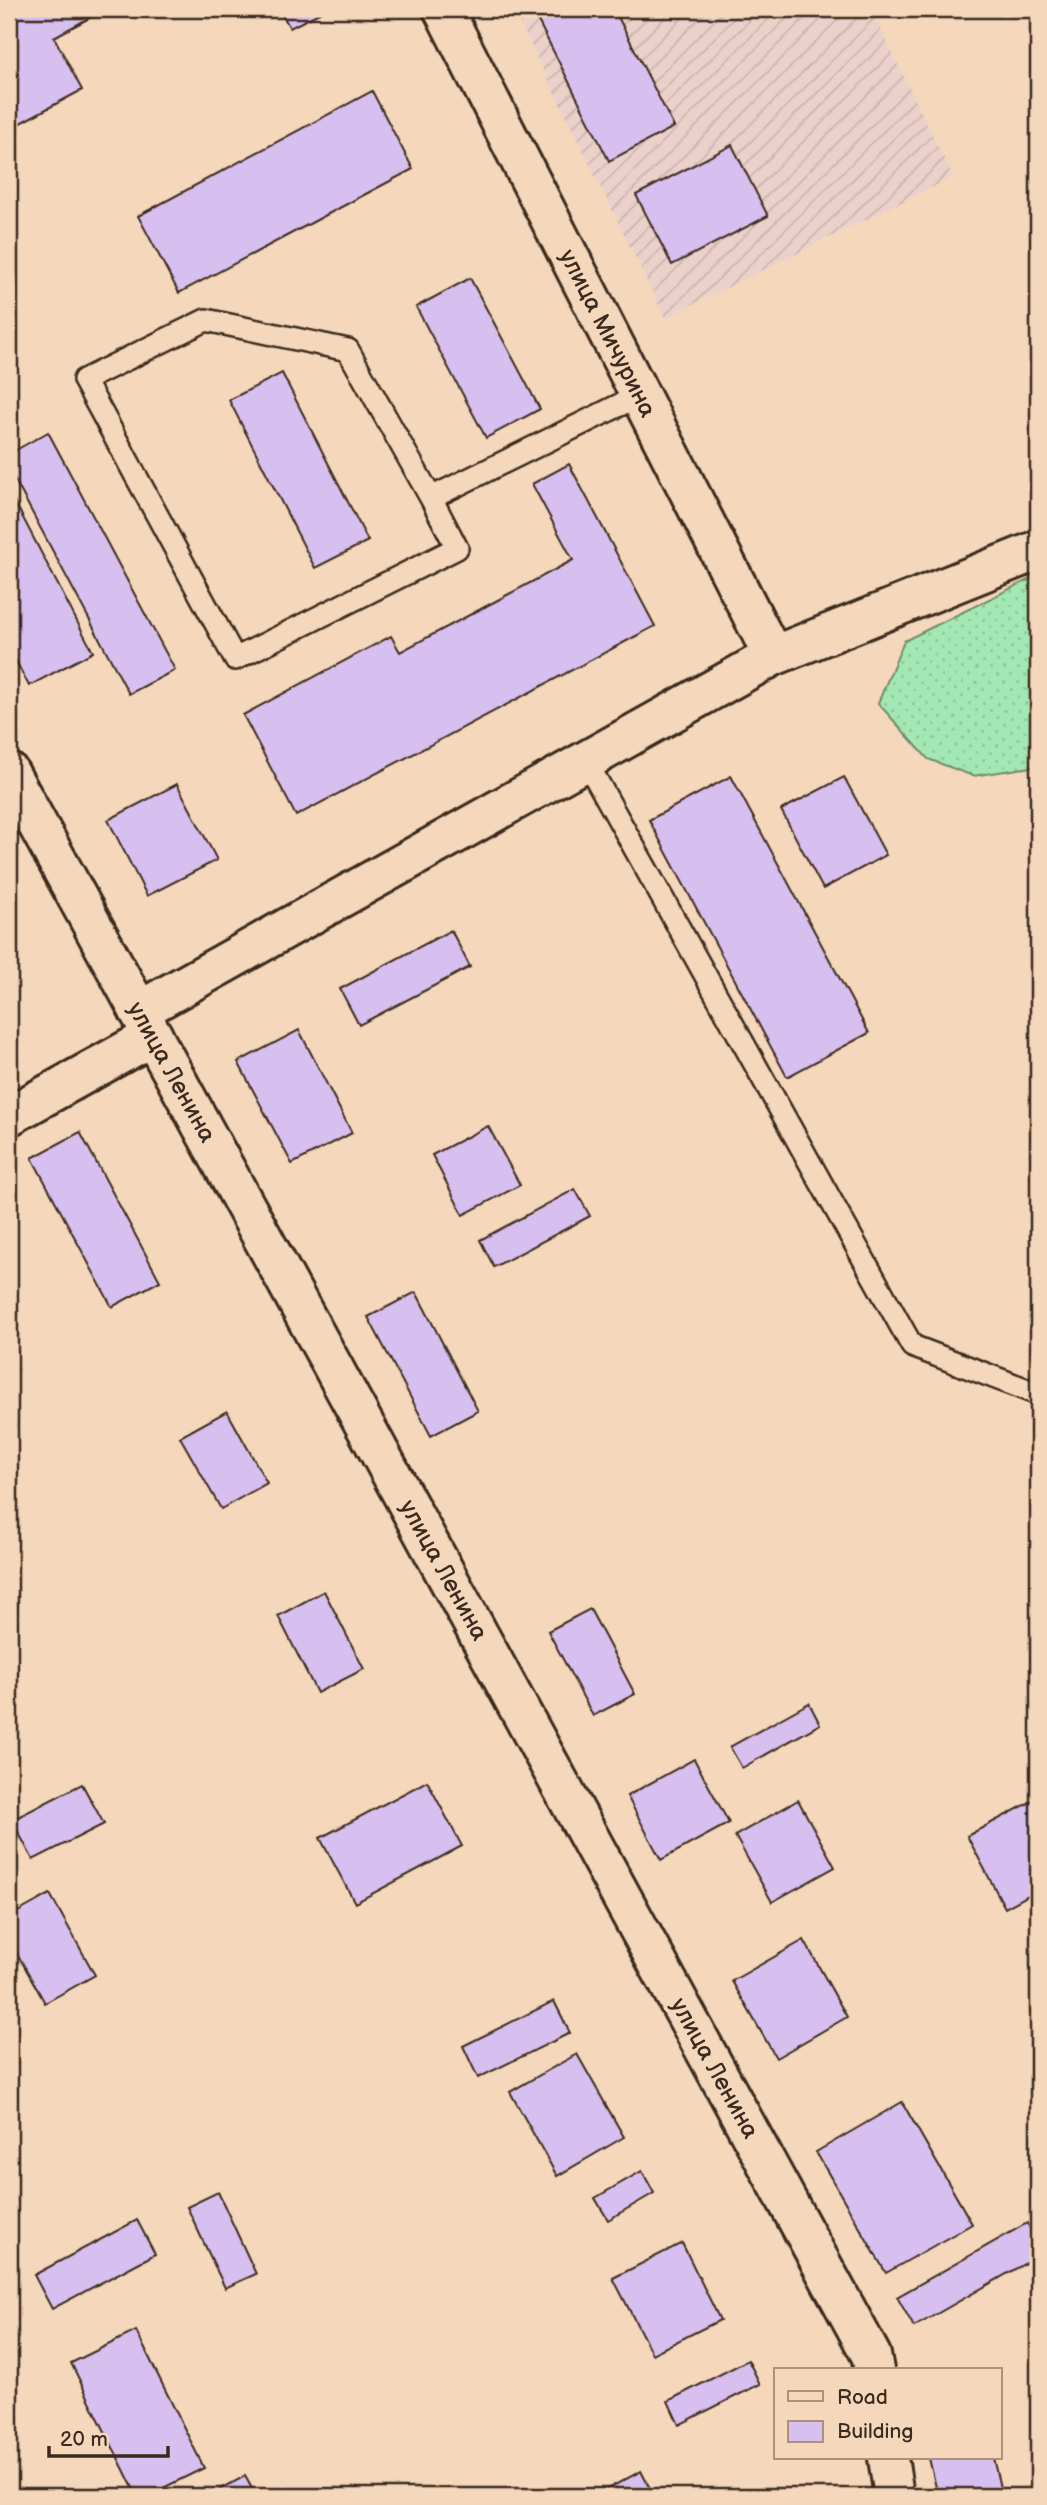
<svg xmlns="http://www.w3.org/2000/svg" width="1047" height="2505" viewBox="0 0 1047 2505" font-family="'Balsamiq Sans',sans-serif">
  <defs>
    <pattern id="industrial-furrows" width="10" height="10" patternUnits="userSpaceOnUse" patternTransform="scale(1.75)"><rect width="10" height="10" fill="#ecd1cb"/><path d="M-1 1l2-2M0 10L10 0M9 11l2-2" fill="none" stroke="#cbb4ae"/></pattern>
    <pattern id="grass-dots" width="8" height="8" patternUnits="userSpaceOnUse" patternTransform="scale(1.75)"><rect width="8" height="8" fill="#a3e8b4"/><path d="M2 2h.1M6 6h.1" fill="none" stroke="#8dc79a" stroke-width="1.8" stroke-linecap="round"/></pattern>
  </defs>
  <rect width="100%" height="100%" fill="#f5d8bb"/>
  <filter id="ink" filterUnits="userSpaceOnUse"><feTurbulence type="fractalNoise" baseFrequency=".0143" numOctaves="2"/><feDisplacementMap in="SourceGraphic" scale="14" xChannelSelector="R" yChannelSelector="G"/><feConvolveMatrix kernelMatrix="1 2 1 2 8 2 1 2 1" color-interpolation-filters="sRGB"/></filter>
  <g filter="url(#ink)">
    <path fill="url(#industrial-furrows)" d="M 513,9 L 871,9 L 953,177 L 665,318 Z"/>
    <path fill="url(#grass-dots)" stroke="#6f8969" stroke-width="2" d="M 1038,575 L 1038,766 L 973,776 L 928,759 L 878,703 L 904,641 Z"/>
    <g fill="#d7c0ef" stroke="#3b2a1e" stroke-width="2">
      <path d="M 9,9 L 106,9 L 54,37 L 82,90 L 9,129 Z"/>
      <path d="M 279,9 L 327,9 L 290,28 Z"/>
      <path d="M 532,9 L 614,9 L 674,127 L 609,161 Z"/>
      <path d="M 372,91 L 413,169 L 179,293 L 138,216 Z"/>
      <path d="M 732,145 L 768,216 L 672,265 L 636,195 Z"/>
      <path d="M 470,278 L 540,409 L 486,438 L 416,307 Z"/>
      <path d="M 282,373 L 368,541 L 315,568 L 229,400 Z"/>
      <path d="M 48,432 L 175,670 L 129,694 L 9,469 L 9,454 Z"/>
      <path d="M 569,464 L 655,626 L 296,816 L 243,715 L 391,636 L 400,652 L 573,560 L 532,484 Z"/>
      <path d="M 9,491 L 93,652 L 29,686 L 9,648 Z"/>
      <path d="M 731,776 L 869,1033 L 787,1077 L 649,820 Z"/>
      <path d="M 844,777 L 886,855 L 823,889 L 781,810 Z"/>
      <path d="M 177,784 L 217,860 L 147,896 L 108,820 Z"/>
      <path d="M 451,930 L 470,967 L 359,1025 L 340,989 Z"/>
      <path d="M 299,1030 L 352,1133 L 292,1164 L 238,1062 Z"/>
      <path d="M 488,1126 L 520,1185 L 463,1215 L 432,1155 Z"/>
      <path d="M 80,1132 L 160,1281 L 112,1307 L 32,1158 Z"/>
      <path d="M 575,1189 L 590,1216 L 494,1267 L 480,1240 Z"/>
      <path d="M 416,1292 L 478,1411 L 431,1436 L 368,1317 Z"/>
      <path d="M 227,1411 L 267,1483 L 221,1509 L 180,1437 Z"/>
      <path d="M 324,1591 L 364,1669 L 317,1693 L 278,1616 Z"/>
      <path d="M 590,1609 L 635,1694 L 593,1716 L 548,1631 Z"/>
      <path d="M 809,1703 L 820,1724 L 742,1768 L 730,1747 Z"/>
      <path d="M 694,1759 L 729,1823 L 661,1860 L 627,1796 Z"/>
      <path d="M 427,1781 L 462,1846 L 355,1903 L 320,1838 Z"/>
      <path d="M 82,1784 L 104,1824 L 33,1860 L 12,1820 Z"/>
      <path d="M 1038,1798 L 1038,1890 L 1005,1908 L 967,1836 Z"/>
      <path d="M 798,1800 L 835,1867 L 772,1902 L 735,1836 Z"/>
      <path d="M 50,1894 L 95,1975 L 45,2003 L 9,1939 L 9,1917 Z"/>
      <path d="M 804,1940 L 847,2017 L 776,2058 L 732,1981 Z"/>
      <path d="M 554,2001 L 570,2033 L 478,2078 L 463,2046 Z"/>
      <path d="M 577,2054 L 624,2137 L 557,2176 L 510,2092 Z"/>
      <path d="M 902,2102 L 972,2224 L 886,2273 L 816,2152 Z"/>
      <path d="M 642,2171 L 654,2193 L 608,2220 L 595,2198 Z"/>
      <path d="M 218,2192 L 256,2274 L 225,2288 L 187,2207 Z"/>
      <path d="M 137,2220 L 155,2254 L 52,2309 L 34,2275 Z"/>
      <path d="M 1027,2223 L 1038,2242 L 1038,2256 L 914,2327 L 897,2297 Z"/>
      <path d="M 682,2243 L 720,2320 L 652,2354 L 613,2278 Z"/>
      <path d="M 136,2331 L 204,2468 L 147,2496 L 137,2496 L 71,2363 Z"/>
      <path d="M 748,2360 L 760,2384 L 679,2425 L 668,2401 Z"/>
      <path d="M 929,2458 L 993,2458 L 1002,2496 L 938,2496 Z"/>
      <path d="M 641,2471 L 654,2496 L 594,2496 Z"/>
      <path d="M 245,2476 L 256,2496 L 208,2496 Z"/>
    </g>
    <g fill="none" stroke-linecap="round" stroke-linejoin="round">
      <g stroke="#3b2a1e" stroke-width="26">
        <g id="service">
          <path d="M 431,498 L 348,350 L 206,320 L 84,380 L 235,659 L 457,548 L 431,498 L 640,395"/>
          <path d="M 586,761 L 912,1346 L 1038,1394"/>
        </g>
      </g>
      <g stroke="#3b2a1e" stroke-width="44">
        <g id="minor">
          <path d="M 443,9 L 773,656"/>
          <path d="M 9,772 L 871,2355 L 874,2370"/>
          <path d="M 139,1011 L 773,656 L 1038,550"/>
          <path d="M 9,1116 L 153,1036"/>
          <path d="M 888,2458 L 894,2496"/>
        </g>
      </g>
      <use href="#service" stroke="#f5d8bb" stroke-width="21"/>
      <use href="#minor" stroke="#f5d8bb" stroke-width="38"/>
    </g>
  </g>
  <g text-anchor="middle" stroke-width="7" stroke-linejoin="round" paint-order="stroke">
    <g font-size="24" fill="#3b2a1e" stroke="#f5d8bb">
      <text transform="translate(608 333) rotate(63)" y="8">улица Мичурина</text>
      <text transform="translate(172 1072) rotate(61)" y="8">улица Ленина</text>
      <text transform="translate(444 1570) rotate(61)" y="8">улица Ленина</text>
      <text transform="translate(715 2068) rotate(61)" y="8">улица Ленина</text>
    </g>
  </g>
  <rect width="1047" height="2505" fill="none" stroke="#f5d8bb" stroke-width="35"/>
  <rect x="18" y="18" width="1012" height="2470" fill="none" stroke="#3b2a1e" stroke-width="2.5" filter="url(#ink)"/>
  <rect x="774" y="2368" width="228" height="91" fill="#f5d8bb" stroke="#ab927c" stroke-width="2"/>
  <rect x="788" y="2391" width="35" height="10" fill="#f5d8bb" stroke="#ab927c" stroke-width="2"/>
  <text x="837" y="2404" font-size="21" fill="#3b2a1e">Road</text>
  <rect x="788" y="2421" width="35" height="21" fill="#d7c0ef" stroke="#ab927c" stroke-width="2"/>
  <text x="837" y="2438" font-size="21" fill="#3b2a1e">Building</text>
  <path d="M49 2446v10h119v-10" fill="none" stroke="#3b2a1e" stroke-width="3.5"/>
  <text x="60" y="2446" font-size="21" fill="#3b2a1e" stroke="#f5d8bb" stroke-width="5" paint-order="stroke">20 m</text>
</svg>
